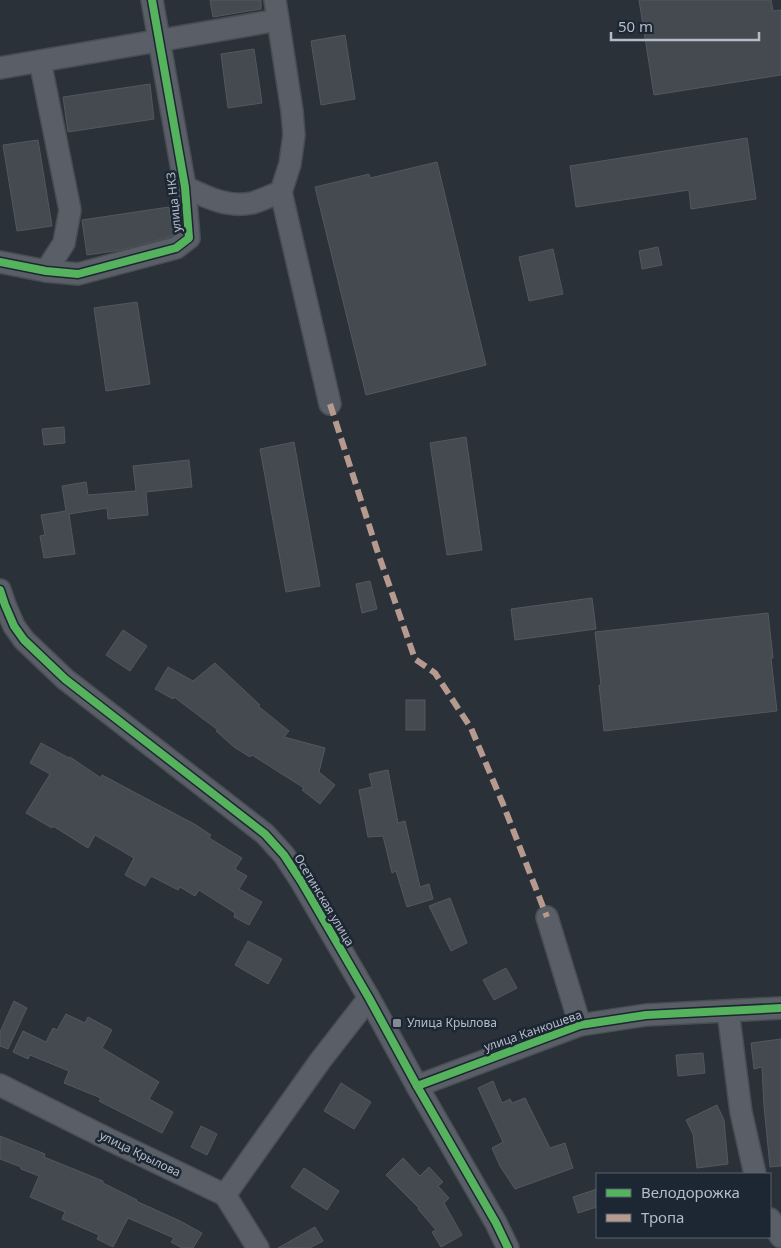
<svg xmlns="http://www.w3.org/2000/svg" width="781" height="1248" viewBox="0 0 781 1248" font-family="'Noto Sans',sans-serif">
  <rect width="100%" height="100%" fill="#2a3138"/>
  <g fill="#444a50" stroke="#52585f">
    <path d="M 210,0 L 261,0 L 261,9 L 213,17 Z"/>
    <path d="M 639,0 L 771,0 L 773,11 L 781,10 L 781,75 L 654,95 Z"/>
    <path d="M 345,35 L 355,99 L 321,105 L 311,41 Z"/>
    <path d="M 254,49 L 262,103 L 228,108 L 221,54 Z"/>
    <path d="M 150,84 L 154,119 L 68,132 L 63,97 Z"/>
    <path d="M 747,138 L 756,199 L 691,209 L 689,190 L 576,207 L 570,166 Z"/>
    <path d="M 38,140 L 52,226 L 17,231 L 3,145 Z"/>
    <path d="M 437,162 L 486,365 L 366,395 L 315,187 L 369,174 L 370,178 Z"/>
    <path d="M 169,207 L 173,235 L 170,237 L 121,250 L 87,255 L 82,220 Z"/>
    <path d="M 658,247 L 662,265 L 642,269 L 639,251 Z"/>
    <path d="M 553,249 L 563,294 L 529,301 L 519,257 Z"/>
    <path d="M 137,302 L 150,384 L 106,391 L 94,308 Z"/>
    <path d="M 64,427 L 65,443 L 44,445 L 42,429 Z"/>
    <path d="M 466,437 L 482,550 L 447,555 L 430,443 Z"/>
    <path d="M 294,442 L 320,586 L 286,592 L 260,449 Z"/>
    <path d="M 189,460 L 192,487 L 146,492 L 148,515 L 108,519 L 107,508 L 69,514 L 75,554 L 44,558 L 40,536 L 45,535 L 41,515 L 66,511 L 62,486 L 86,482 L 88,495 L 136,491 L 133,466 Z"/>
    <path d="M 370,581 L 377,609 L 362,613 L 356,584 Z"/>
    <path d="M 592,598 L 596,629 L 515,640 L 511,609 Z"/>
    <path d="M 768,613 L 773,658 L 771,658 L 777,711 L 604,731 L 599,685 L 601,685 L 595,632 Z"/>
    <path d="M 123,630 L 147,646 L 130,671 L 106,655 Z"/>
    <path d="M 215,663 L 260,705 L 258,706 L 289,731 L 284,737 L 325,748 L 319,772 L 335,785 L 320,804 L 302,790 L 304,788 L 252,755 L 250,757 L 234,747 L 216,731 L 218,730 L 174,697 L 173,699 L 155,689 L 168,667 L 193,681 Z"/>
    <rect x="406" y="700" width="19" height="30"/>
    <path d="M 41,743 L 69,758 L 70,757 L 101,778 L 102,775 L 196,825 L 211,835 L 209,838 L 242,858 L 235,869 L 247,876 L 239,889 L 262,902 L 249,925 L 234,917 L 235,913 L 199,890 L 195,896 L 180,887 L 178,890 L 151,876 L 145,886 L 125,875 L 134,858 L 95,835 L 88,848 L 53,826 L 52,828 L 26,813 L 50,774 L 30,763 Z"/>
    <path d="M 388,770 L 398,823 L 405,821 L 420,887 L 429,884 L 433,899 L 407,907 L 396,871 L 392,873 L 383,836 L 368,837 L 359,790 L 372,787 L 369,774 Z"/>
    <path d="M 450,898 L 467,943 L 451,951 L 429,906 Z"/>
    <path d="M 248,941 L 282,959 L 268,984 L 235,965 Z"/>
    <path d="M 506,968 L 517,988 L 494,1000 L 483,980 Z"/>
    <path d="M 14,1001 L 27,1008 L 8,1049 L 0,1046 L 0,1032 Z"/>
    <path d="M 66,1014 L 85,1023 L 88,1017 L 112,1030 L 102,1048 L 159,1082 L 149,1099 L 173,1112 L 162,1133 L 99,1101 L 101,1098 L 64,1083 L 69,1071 L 30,1055 L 28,1059 L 13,1052 L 23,1031 L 46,1042 L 53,1028 L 57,1030 Z"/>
    <path d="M 781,1039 L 781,1166 L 770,1167 L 764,1106 L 762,1067 L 754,1069 L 751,1043 Z"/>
    <path d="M 703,1053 L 705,1073 L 678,1076 L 676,1055 Z"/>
    <path d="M 493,1081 L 502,1103 L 510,1099 L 512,1103 L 525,1098 L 550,1148 L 565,1143 L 573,1168 L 515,1189 L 500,1166 L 492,1148 L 503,1142 L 478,1088 Z"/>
    <path d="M 341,1083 L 371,1102 L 354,1129 L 324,1111 Z"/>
    <path d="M 717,1105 L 724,1120 L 728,1164 L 697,1168 L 693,1134 L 686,1120 Z"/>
    <path d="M 201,1126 L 217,1134 L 207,1155 L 191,1147 Z"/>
    <path d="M 0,1136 L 45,1154 L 44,1157 L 103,1181 L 103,1183 L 137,1200 L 136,1201 L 180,1221 L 202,1233 L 193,1248 L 182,1248 L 171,1242 L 174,1238 L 128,1218 L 113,1247 L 97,1239 L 99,1235 L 62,1219 L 65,1212 L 30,1197 L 39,1176 L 21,1169 L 21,1167 L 0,1159 Z"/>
    <path d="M 403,1158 L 420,1176 L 429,1167 L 443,1182 L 438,1186 L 449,1198 L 444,1203 L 462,1235 L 441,1247 L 432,1232 L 436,1230 L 418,1209 L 419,1208 L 386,1175 Z"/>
    <path d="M 304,1168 L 339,1191 L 327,1210 L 291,1187 Z"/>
    <path d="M 597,1189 L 597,1207 L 578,1213 L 573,1197 Z"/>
    <path d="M 315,1227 L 323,1241 L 310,1248 L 278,1248 Z"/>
  </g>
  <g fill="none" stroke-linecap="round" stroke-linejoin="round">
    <g stroke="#484d53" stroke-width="24">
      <g id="minor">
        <path d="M 40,61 L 70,210 L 64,243 L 46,271"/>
        <path d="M 0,68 L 278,20"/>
        <path d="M 185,187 C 206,197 228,208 252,203 C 262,200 272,195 281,192 L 290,164 L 294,135 L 292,111 L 275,0"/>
        <path d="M 281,192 L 330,404"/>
        <path d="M 0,262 L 46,271 L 78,274 L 176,248 L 189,238 L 185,187 L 152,0"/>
        <path d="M 0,590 L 5,605 L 14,626 L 24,640 L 65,679 L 265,834 L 284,855 L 301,881 L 369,998 L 417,1086 L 496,1223 L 508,1248"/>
        <path d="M 547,917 L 580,1025"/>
        <path d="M 728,1011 L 741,1112 L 755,1174"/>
        <path d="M 0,1085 L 110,1140 L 225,1195 L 258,1248"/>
        <path d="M 417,1086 L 580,1025 L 646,1015 L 781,1008"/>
        <path d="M 225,1195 L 320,1061 L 369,998"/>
        <path d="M 770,1219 L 781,1237"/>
      </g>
    </g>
    <use href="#minor" stroke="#5a5e66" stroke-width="21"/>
    <path stroke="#b69a8f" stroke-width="6" stroke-dasharray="12 6" stroke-linecap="butt" d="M 330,404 L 377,550 L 415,659 L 435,673 L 471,728 L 503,804 L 547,917"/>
    <g stroke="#1d2633" stroke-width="11">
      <g id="cycleway">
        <path d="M 0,262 L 46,271 L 78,274 L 176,248 L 189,238 L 185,187 L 152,0"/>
        <path d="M 0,590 L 5,605 L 14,626 L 24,640 L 65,679 L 265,834 L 284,855 L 301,881 L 369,998 L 417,1086 L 496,1223 L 508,1248"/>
        <path d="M 417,1086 L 580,1025 L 646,1015 L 781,1008"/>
      </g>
    </g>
    <use href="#cycleway" stroke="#56b35d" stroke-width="8"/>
  </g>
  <rect fill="#848b96" stroke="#1d2633" stroke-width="2" x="392" y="1018" width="10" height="10" rx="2.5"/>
  <g text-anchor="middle" stroke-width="5" stroke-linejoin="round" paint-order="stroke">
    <g font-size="12" fill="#b4bcc9" stroke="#1d2633">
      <text transform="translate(174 202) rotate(-96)" y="4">улица НКЗ</text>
      <text transform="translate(324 900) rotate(59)" y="4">Осетинская улица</text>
      <text transform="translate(533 1031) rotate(-19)" y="4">улица Канкошева</text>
      <text transform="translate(140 1154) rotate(26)" y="4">улица Крылова</text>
    </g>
    <g font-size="12" fill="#b4bcc9" stroke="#1d2633" text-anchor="start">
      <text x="407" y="1027">Улица Крылова</text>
    </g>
  </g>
  <rect x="596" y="1173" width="175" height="65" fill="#1d2633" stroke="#59626f"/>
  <rect x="606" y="1189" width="25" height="8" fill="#56b35d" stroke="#59626f"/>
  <text x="641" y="1198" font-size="15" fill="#b4bcc9">Велодорожка</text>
  <rect x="606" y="1214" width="25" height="8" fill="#b69a8f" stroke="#59626f"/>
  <text x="641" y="1223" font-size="15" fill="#b4bcc9">Тропа</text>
  <path d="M611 32v8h148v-8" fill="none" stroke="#b4bcc9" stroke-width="2.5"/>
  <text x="618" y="32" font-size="15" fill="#b4bcc9" stroke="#1d2633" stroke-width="4" paint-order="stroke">50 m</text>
</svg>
